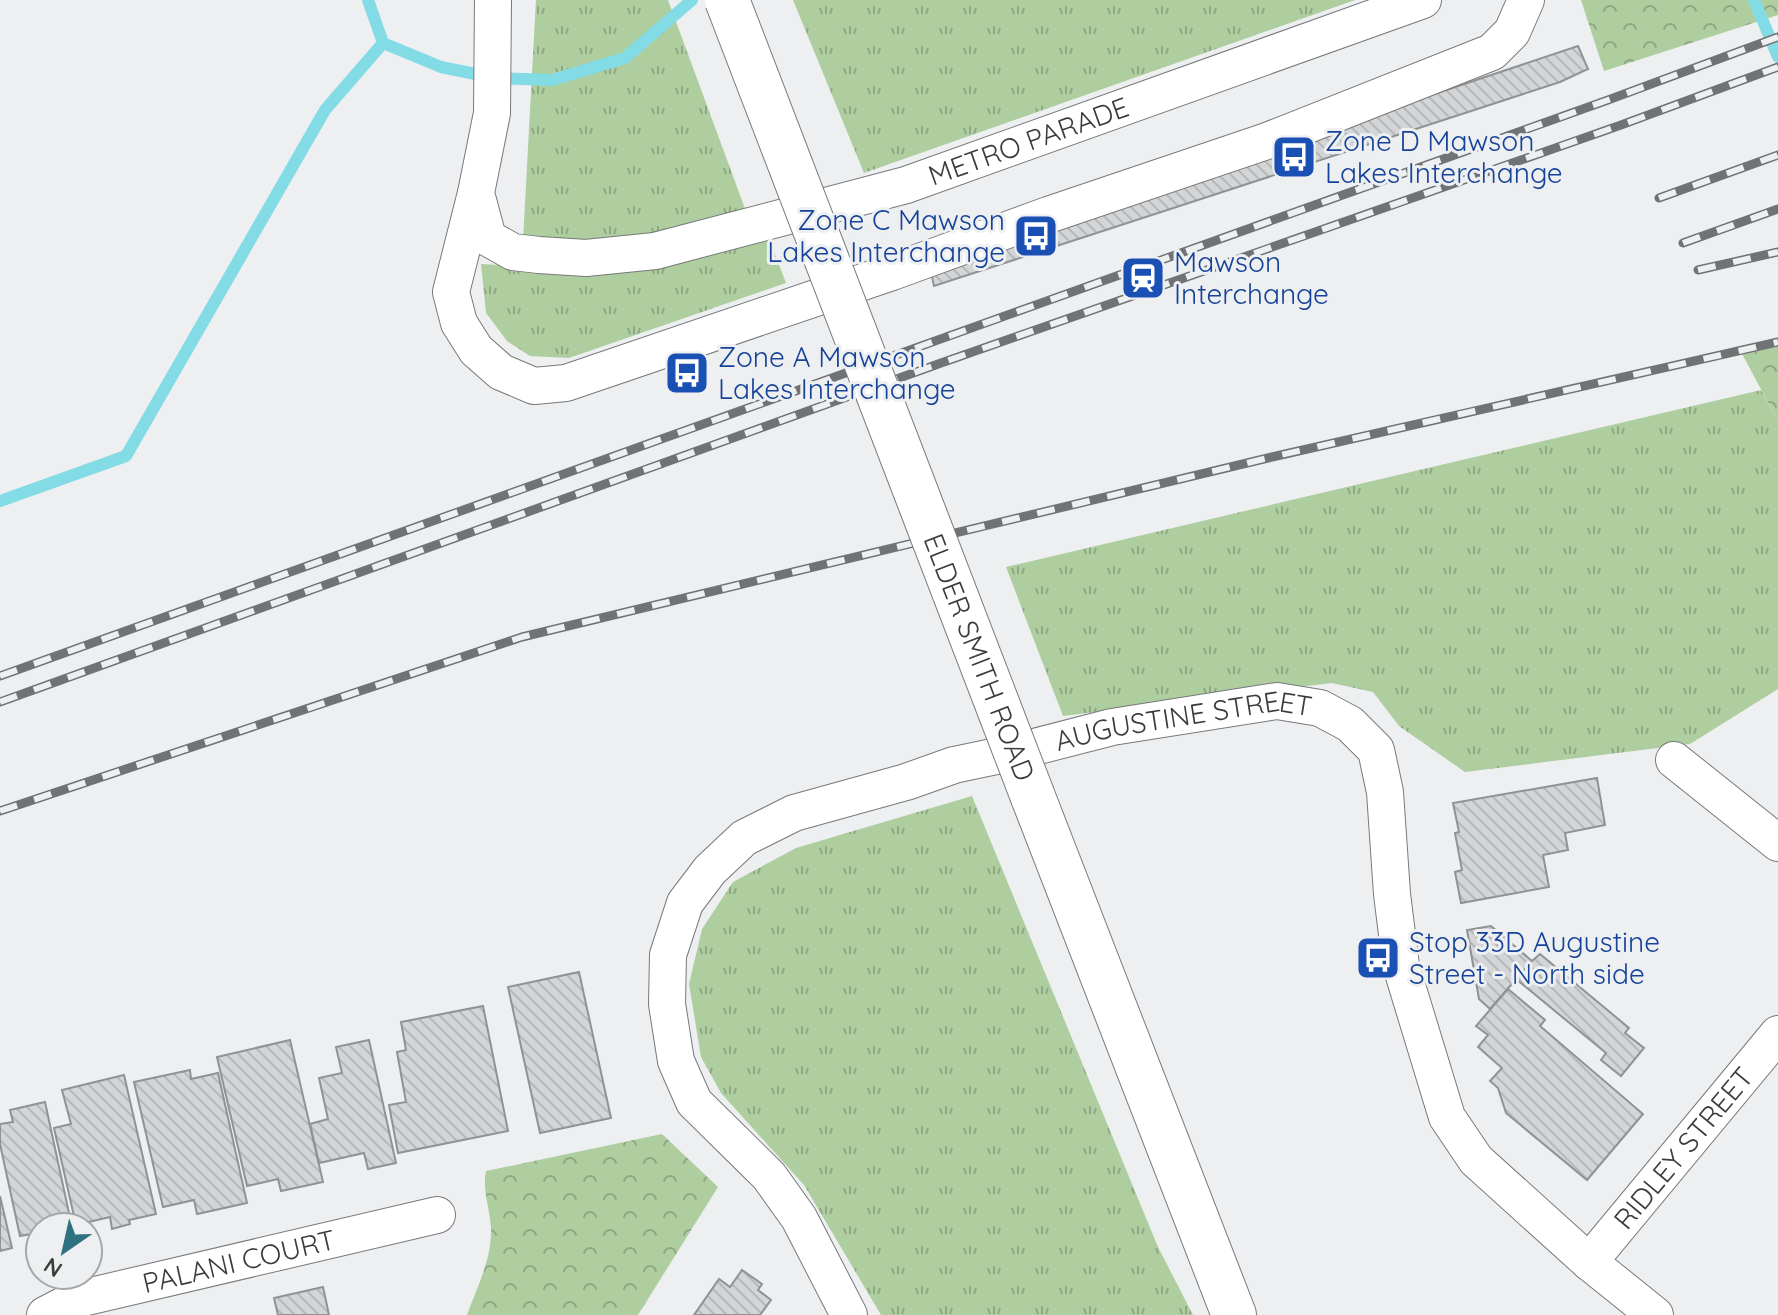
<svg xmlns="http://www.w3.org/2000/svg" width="1778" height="1315" viewBox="0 0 1778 1315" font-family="Quicksand,sans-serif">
  <defs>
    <pattern id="grass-tufts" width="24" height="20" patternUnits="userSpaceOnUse" patternTransform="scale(2)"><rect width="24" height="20" fill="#aece9f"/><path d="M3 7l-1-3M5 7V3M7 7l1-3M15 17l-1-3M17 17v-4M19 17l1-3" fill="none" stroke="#8fa883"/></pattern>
    <pattern id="park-crowns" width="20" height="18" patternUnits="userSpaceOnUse" patternTransform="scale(2)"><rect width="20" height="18" fill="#aece9f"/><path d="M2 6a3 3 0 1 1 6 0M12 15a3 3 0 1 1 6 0" fill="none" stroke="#8fa883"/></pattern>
    <pattern id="building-back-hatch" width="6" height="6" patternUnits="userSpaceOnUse" patternTransform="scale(2)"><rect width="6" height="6" fill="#d3d5d6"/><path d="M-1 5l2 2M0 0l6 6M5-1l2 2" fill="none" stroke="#b6b8b9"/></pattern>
  </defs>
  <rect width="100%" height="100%" fill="#edeff1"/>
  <g fill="url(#grass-tufts)">
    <path d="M 536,0 L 668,0 L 747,214 L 629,244 L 523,240 Z"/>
    <path d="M 793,0 L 1355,0 L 864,173 Z"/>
    <path d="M 768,236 L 786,283 L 569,358 L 530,356 L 507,341 L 486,313 L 481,264 L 575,269 Z"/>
    <path d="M 1761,390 L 1778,421 L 1778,689 L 1690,744 L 1465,772 L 1399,726 L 1373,692 L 1332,683 L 1063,716 L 1006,567 Z"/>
    <path d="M 972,796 L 1158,1247 L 1193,1315 L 881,1315 L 804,1185 L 721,1093 L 701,1057 L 689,984 L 702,929 L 733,882 L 796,848 Z"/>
  </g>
  <g fill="url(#park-crowns)">
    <path d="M 1581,0 L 1778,0 L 1778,15 L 1604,71 Z"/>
    <path d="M 1778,342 L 1778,421 L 1740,350 Z"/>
    <path d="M 662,1134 L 718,1187 L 638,1315 L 467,1315 C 477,1287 492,1259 491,1228 C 490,1209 482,1190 486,1171 Z"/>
  </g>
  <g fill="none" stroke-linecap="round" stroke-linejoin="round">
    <g stroke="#82dbe5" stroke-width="12">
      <path d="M 368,0 L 383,43 L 441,67 L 495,78 L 552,80 L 625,58 L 692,0"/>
      <path d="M 1754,0 L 1778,57"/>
      <path d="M 0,501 L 126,456 L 325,110 L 383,43"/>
    </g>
  </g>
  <g fill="url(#building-back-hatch)" stroke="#909293" stroke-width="2">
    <path d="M 1578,46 L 1588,69 L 1560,82 L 934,286 L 929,263 Z"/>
    <path d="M 1597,778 L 1605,825 L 1565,833 L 1568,850 L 1543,855 L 1549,887 L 1461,903 L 1455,872 L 1462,870 L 1455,833 L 1459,832 L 1453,803 Z"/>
    <path d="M 1491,926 L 1532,961 L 1490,1009 L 1479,999 L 1467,930 Z"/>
    <path d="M 1540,954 L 1629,1028 L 1625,1033 L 1644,1048 L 1621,1076 L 1601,1060 L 1606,1053 L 1516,979 L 1532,961 Z"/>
    <path d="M 579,972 L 611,1118 L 540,1133 L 508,987 Z"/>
    <path d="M 1508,989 L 1545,1020 L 1540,1026 L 1643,1114 L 1587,1180 L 1506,1113 L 1498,1088 L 1490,1081 L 1502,1068 L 1478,1047 L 1488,1035 L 1476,1026 Z"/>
    <path d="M 483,1006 L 508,1131 L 398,1153 L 389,1105 L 406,1102 L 397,1052 L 406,1050 L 401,1022 Z"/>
    <path d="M 290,1040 L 323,1182 L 281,1191 L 278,1179 L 247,1186 L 217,1057 Z"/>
    <path d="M 369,1040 L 396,1163 L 368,1169 L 364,1153 L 319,1163 L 310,1124 L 328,1119 L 319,1078 L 342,1073 L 336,1047 Z"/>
    <path d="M 190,1070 L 191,1079 L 218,1073 L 247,1203 L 197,1214 L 194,1200 L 163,1207 L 134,1082 Z"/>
    <path d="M 124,1075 L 156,1214 L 129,1220 L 130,1224 L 112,1229 L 110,1217 L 76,1225 L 54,1128 L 71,1124 L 62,1090 Z"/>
    <path d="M 45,1102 L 72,1227 L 40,1227 L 40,1246 L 33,1247 L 31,1234 L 20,1236 L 0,1144 L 0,1124 L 13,1122 L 10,1110 Z"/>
    <path d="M 0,1196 L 12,1248 L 0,1251 Z"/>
    <path d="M 742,1270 L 762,1284 L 758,1290 L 771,1300 L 760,1315 L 694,1315 L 719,1279 L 730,1287 Z"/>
    <path d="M 323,1287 L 329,1315 L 278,1315 L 274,1298 Z"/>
  </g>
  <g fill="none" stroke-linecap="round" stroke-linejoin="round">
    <g stroke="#77797b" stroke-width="38">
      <g id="street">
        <path id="s1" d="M 493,0 L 492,113 L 476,193 L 488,238 L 513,252 L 539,255 L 586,258 L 655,251 L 906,185 L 1423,0"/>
        <path d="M 476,193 L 451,292 L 459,323 L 476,350 L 501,372 L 534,386 L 566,383 L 892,272 L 1048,215 L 1267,141 L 1492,52 L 1512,32 L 1526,0"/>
        <path d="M 1674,760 L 1778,843"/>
        <path id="s2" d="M 1589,1262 L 1778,1034"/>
        <path id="s3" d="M 45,1315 L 74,1300 L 437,1215"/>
        <path id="s4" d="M 849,1315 L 799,1218 L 769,1176 L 694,1102 L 676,1061 L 667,1004 L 668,955 L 685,903 L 710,870 L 744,838 L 794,813 L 906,782 L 954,765 L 1011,753 L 1112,727 L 1277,701 L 1320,708 L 1350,724 L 1376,750 L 1385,792 L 1392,894 L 1401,966 L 1447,1117 L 1476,1160 L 1589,1262 L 1655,1315"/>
      </g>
    </g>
    <g stroke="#77797b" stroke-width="46">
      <path id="primary" d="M 1033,797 L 1234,1315"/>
    </g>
    <use href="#street" stroke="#fff" stroke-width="36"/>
    <use href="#primary" stroke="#fff" stroke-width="44"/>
    <g stroke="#717273" stroke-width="9">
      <g id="rail">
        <path d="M 1659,198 L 1778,155"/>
        <path d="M 1683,243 L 1778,209"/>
        <path d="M 1698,270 L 1778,252"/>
        <path d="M 0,676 L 1608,100 L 1778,37"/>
        <path d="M 0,702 L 941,363 L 1621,125 L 1778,67"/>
        <path d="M 0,811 L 522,637 L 1272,457 L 1778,342"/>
      </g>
    </g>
    <use href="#rail" stroke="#edeff1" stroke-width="6" stroke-dasharray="18" stroke-linecap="butt"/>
    <g stroke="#77797b" stroke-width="46" stroke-linecap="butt">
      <g id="primary-bridge">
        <path id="s5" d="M 727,0 L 1033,797"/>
      </g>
    </g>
    <use href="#primary-bridge" stroke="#fff" stroke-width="44"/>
  </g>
  <defs>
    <g id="bus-square" transform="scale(2.3)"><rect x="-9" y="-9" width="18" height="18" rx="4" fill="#1a4fb4" stroke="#edeff1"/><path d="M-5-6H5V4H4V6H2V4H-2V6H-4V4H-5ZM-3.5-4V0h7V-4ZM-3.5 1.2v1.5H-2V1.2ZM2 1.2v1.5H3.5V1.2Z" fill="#fff"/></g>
    <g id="station-square" transform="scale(2.3)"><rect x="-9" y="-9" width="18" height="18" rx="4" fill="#1a4fb4" stroke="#edeff1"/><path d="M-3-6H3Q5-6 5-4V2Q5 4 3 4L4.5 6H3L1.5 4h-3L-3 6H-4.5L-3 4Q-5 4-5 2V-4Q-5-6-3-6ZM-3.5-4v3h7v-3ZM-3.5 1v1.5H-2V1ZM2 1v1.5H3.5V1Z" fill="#fff"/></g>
  </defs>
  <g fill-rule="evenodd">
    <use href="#bus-square" x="1294" y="157"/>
    <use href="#bus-square" x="1036" y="236"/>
    <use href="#station-square" x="1143" y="278"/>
    <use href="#bus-square" x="687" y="373"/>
    <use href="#bus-square" x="1378" y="958"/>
  </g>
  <g text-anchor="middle" stroke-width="6" stroke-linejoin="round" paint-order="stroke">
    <g font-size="28" fill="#3b3c3c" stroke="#edeff1">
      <text dy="10" stroke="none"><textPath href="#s1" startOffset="802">METRO PARADE</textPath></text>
      <text dy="10" stroke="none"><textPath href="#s5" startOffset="704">ELDER SMITH ROAD</textPath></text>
      <text dy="10" stroke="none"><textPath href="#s4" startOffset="1018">AUGUSTINE STREET</textPath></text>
      <text dy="10" stroke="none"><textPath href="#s2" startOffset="148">RIDLEY STREET</textPath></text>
      <text dy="10" stroke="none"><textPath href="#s3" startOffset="202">PALANI COURT</textPath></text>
    </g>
    <g font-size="28" fill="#164399" stroke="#edeff1" text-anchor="start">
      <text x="1325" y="151">Zone D Mawson<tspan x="1325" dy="32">Lakes Interchange</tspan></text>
      <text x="1005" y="230" text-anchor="end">Zone C Mawson<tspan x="1005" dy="32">Lakes Interchange</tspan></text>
      <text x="1174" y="272">Mawson<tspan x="1174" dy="32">Interchange</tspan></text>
      <text x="718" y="367">Zone A Mawson<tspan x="718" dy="32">Lakes Interchange</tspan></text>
      <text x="1409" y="952">Stop 33D Augustine<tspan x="1409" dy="32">Street - North side</tspan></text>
    </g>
  </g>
  <g transform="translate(64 1251) rotate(214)"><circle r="38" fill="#edeff1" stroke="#a6a7a9" stroke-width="2"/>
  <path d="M0-6L14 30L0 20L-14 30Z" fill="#2e7282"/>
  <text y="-12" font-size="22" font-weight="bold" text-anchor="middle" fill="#3b3c3c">N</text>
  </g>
</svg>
